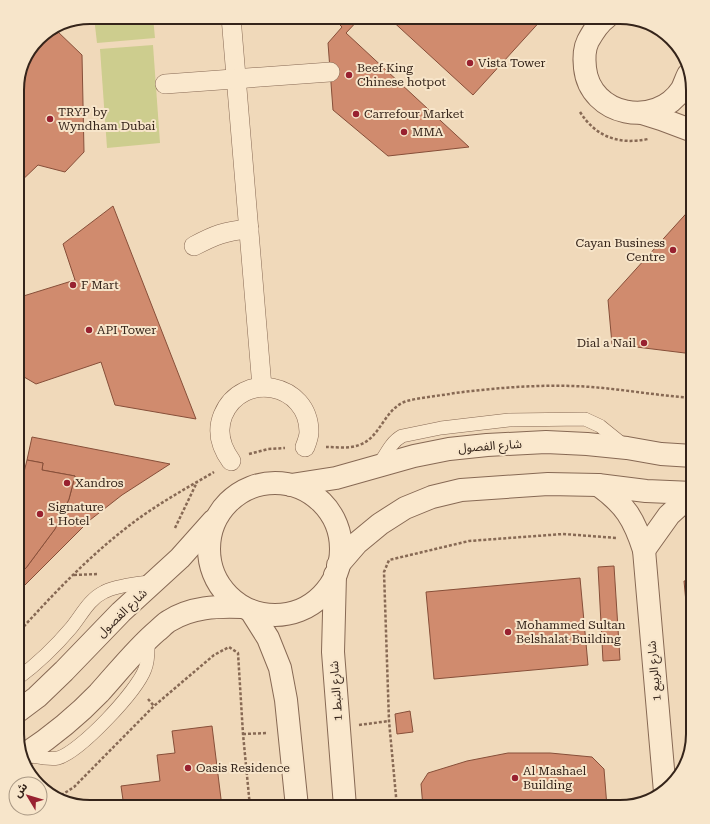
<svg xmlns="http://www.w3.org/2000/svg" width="710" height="824" viewBox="0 0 710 824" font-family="'Roboto Serif','Noto Sans Arabic',serif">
  <rect width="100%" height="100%" fill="#f0d9ba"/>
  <g fill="#cdcd8e">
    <path d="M 94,17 L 153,17 L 155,38 L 97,43 Z"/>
    <path d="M 153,45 L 160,143 L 107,148 L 100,49 Z"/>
  </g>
  <g fill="#d08b6e" stroke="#874f39">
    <path d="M 332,17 L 361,17 L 346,33 L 469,147 L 388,156 L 333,110 L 328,43 L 342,27 Z"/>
    <path d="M 388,17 L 544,17 L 473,95 Z"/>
    <path d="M 56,30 L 82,55 L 84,152 L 65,172 L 38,165 L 17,185 L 17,85 L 25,58 L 42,35 Z"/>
    <path d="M 113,206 L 196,419 L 115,405 L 101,362 L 36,384 L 19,374 L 17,370 L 17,298 L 75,280 L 63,244 Z"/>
    <path d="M 693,206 L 693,354 L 612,344 L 608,300 Z"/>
    <path d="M 32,437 L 170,464 L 122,495 L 90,520 L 17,593 L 17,576 L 26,568 L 55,529 L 69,499 L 75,476 L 42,470 L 43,463 L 27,460 Z"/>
    <path d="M 27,460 L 43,463 L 42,470 L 75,476 L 69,499 L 55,529 L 26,568 L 17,576 L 17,483 L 24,472 Z"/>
    <path d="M 614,566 L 620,660 L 603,661 L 598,567 Z"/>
    <path d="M 580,578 L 588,665 L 434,679 L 426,592 Z"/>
    <path d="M 692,580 L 693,613 L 687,613 L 684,581 Z"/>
    <path d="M 410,711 L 413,732 L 397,734 L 395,714 Z"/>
    <path d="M 212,726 L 222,807 L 124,807 L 121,786 L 160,781 L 157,755 L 175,753 L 172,731 Z"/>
    <path d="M 508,753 L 550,753 L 592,757 L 604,769 L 607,807 L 423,807 L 421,784 L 428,773 L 467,761 Z"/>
  </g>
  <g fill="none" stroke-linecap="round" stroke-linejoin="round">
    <g stroke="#876954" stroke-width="14">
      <g id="service">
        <path d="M 379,465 C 386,454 391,442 402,436 L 441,428 L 509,420 L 585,419 L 600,426 L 626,447"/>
        <path d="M 17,679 C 37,664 55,647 71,628 C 81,616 89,599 104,592 C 117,585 138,584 153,581"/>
        <path d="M 24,755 C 35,756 47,760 58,758 C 80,752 137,691 145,669 C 149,660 148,649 148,639"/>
      </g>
    </g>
    <g stroke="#876954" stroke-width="20">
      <g id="pedestrian">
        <path d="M 231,17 L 262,387"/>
        <path d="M 165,84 L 330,72"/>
        <path d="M 194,246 C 215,235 225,231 249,229"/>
        <path d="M 231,461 C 221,447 216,432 223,415 C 242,370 309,383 309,432 C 309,437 307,442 305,447"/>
      </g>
    </g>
    <g stroke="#876954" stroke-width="24">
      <g id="minor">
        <path d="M 607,17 C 598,23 593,32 588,41 C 584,49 584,59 585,68 C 590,116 656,129 682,89 C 684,85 686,79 688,75"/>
        <path d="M 642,113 L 661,119 L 693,131"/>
        <path d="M 598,485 C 625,504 634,519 644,550 L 665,792"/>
        <path d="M 644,550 L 669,515 L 693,493"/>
      </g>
    </g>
    <g stroke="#876954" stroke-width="24">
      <g id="tertiary">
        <circle cx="275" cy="549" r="66"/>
        <path d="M 291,485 L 336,478 L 414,456 L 449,449 L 487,445 L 546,442 L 587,444 L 627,448 L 661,454 L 693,456"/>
        <path d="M 338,565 L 357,543 L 380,524 L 405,508 L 432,497 L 461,490 L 548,484 L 598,485 L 646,491 L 693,493"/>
        <path d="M 335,575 L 333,652 L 345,807"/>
        <path d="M 251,611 L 268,638 L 280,668 L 286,700 L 297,807"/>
        <path d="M 17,712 L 37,697 L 64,671 L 121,612 L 180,558 L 213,521"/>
        <path d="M 24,755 C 51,737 76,717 99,693 C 118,672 136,649 157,631 C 161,628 165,623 169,621 C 191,607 217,606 242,607"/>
      </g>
    </g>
    <g stroke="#876954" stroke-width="2.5" stroke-dasharray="3 2" stroke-linecap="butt">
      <path d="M 580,112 C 596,137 619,145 648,139"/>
      <path d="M 693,170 L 687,178 L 693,184"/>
      <path d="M 326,447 C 336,447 349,449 359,445 C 381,438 384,408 407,401 C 422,397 439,396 455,393 C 503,387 554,383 603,388 C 633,391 663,396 693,398"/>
      <path d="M 249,454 L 268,449 L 285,448"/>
      <path d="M 175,528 L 197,482"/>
      <path d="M 74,575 L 98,574"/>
      <path d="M 17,634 C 53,594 91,554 134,522 C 159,503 187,488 214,472"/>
      <path d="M 148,699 L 154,706"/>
      <path d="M 359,725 L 389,721"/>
      <path d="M 243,734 L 268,733"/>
      <path d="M 57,798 L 74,787 L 154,706 L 214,655 L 229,647 L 238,653 L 243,734 L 250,807"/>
      <path d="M 397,807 L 389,721 L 384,572 L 389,560 L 469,541 L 563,534 L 617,538"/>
    </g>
    <use href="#service" stroke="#fae8cd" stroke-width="13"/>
    <use href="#pedestrian" stroke="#fae8cd" stroke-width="19"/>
    <use href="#minor" stroke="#fae8cd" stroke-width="22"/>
    <use href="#tertiary" stroke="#fae8cd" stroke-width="22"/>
  </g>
  <g fill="#982130" stroke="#f7e5ca" stroke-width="1.5">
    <circle cx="470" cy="63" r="4"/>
    <circle cx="349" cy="75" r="4"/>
    <circle cx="356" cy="114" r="4"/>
    <circle cx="50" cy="119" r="4"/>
    <circle cx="404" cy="132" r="4"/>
    <circle cx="673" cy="250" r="4"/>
    <circle cx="73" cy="285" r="4"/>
    <circle cx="89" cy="330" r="4"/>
    <circle cx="644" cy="343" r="4"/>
    <circle cx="67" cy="483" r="4"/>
    <circle cx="40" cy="514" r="4"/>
    <circle cx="508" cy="632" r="4"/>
    <circle cx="188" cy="768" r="4"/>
    <circle cx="515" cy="778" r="4"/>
  </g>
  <g text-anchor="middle" stroke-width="4" stroke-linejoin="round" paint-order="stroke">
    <g font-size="12" fill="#35241a" stroke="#f7e5ca" text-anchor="start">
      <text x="478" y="67">Vista Tower</text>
      <text x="357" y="72">Beef King<tspan x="357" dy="14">Chinese hotpot</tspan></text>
      <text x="58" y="116">TRYP by<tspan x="58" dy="14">Wyndham Dubai</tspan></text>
      <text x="364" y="118">Carrefour Market</text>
      <text x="412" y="136">MMA</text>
      <text x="665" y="247" text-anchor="end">Cayan Business<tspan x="665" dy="14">Centre</tspan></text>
      <text x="81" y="289">F Mart</text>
      <text x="97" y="334">API Tower</text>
      <text x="636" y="347" text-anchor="end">Dial a Nail</text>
      <text x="75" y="487">Xandros</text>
      <text x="48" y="511">Signature<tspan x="48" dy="14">1 Hotel</tspan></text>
      <text x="516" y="629">Mohammed Sultan<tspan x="516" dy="14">Belshalat Building</tspan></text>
      <text x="196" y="772">Oasis Residence</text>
      <text x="523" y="775">Al Mashael<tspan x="523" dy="14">Building</tspan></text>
    </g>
    <g font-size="12" fill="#35241a" stroke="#f7e5ca">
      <text transform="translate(490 446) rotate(-4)" y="4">شارع الفصول</text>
      <text transform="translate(122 613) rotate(-44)" y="4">شارع الفصول</text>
      <text transform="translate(654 671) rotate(-95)" y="4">شارع الربيع 1</text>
      <text transform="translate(336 691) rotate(-94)" y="4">شارع النبط 1</text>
    </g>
  </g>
  <path d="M0 0H710V824H0ZM90 24H620A66 66 0 0 1 686 90V734A66 66 0 0 1 620 800H90A66 66 0 0 1 24 734V90A66 66 0 0 1 90 24Z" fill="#f7e5ca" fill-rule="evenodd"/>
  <path fill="none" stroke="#35241a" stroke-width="2" d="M90 24H620A66 66 0 0 1 686 90V734A66 66 0 0 1 620 800H90A66 66 0 0 1 24 734V90A66 66 0 0 1 90 24Z"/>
  <g transform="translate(28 796) rotate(308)"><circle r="19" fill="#f7e5ca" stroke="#a99884"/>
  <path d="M0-3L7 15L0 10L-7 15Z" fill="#982130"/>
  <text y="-6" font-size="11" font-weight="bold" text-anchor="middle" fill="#35241a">ش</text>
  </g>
</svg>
